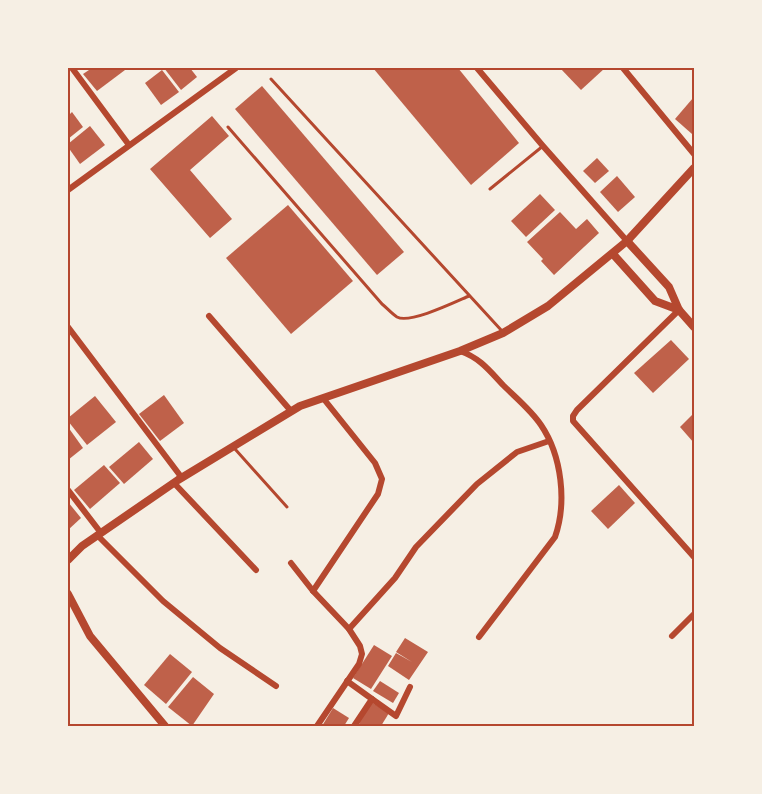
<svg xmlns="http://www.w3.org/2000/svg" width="762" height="794" viewBox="0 0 762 794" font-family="Arial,sans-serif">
  <rect width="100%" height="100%" fill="#f6efe4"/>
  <g fill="#bf614a">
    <path d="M 92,68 L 123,68 L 125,70 L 97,91 L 83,74 Z"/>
    <path d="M 164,68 L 190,68 L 197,77 L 181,90 Z"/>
    <path d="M 373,68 L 458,68 L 519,143 L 471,185 Z"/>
    <path d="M 560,68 L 605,68 L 581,90 Z"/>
    <path d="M 162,70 L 179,92 L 161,105 L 145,83 Z"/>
    <path d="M 262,86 L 404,252 L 377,275 L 235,109 Z"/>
    <path d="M 693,98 L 694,100 L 694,131 L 692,134 L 675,119 Z"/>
    <path d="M 72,112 L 83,127 L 68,139 L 68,116 Z"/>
    <path d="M 212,116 L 229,136 L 190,170 L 232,219 L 210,238 L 150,169 Z"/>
    <path d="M 90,126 L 105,145 L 80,164 L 68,147 L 68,144 Z"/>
    <path d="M 597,158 L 609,171 L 595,183 L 583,171 Z"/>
    <path d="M 617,176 L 635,197 L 618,212 L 600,192 Z"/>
    <path d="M 540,194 L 555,210 L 526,237 L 511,221 Z"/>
    <path d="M 288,205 L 353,281 L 291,334 L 226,258 Z"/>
    <path d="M 560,212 L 576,229 L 587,219 L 599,233 L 554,275 L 541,261 L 543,259 L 527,242 Z"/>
    <path d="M 671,340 L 689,359 L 653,393 L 634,373 Z"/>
    <path d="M 164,395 L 184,423 L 160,441 L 139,414 Z"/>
    <path d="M 95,396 L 116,422 L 87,445 L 68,421 L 68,418 Z"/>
    <path d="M 694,413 L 694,443 L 680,427 Z"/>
    <path d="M 68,427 L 83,448 L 68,460 Z"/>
    <path d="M 139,442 L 153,459 L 124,484 L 109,467 Z"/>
    <path d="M 104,465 L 120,483 L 90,509 L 74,490 Z"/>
    <path d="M 619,485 L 635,503 L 608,529 L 591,511 Z"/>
    <path d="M 68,502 L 81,518 L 68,530 Z"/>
    <path d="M 405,638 L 428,652 L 409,680 L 388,666 L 396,653 L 412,662 L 396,652 Z"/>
    <path d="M 374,645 L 392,656 L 371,689 L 353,678 Z"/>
    <path d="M 170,654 L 192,672 L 166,704 L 144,685 Z"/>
    <path d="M 193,677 L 214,694 L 192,726 L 168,707 Z"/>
    <path d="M 380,681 L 399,693 L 393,703 L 373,691 Z"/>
    <path d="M 371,702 L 389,713 L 381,726 L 364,726 L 358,723 Z"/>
    <path d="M 333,708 L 349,718 L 344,726 L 322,726 Z"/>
  </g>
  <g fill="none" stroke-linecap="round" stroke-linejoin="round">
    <g stroke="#b5482f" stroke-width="3">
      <path d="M 271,79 L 502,331"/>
      <path d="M 228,127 L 382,304 C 387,308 392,314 397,317 C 410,324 455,302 469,296"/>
      <path d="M 490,189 L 543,146"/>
      <path d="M 235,449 L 287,507"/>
    </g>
    <g stroke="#b5482f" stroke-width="6">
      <path d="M 72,68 L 129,145"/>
      <path d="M 477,68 L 543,146 L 627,241"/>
      <path d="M 623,68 L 694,154"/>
      <path d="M 68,190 L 236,68"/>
      <path d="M 679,310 L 577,410 L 573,416 L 573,421 L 694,557"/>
      <path d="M 209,316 L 291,411"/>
      <path d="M 68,327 L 182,478"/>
      <path d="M 460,351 C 480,358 489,370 503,385 C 516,398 531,410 541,425 C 562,456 567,503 555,537 L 479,637"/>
      <path d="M 174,483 L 256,570"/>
      <path d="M 68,490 L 101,533"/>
      <path d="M 97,535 L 163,601 L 220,648 L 276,686"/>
      <path d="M 291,563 L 313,591 L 349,629 L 360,646 L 362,654 L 359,664 L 317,726"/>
      <path d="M 313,591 L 378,494 L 382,479 L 375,463 L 323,398"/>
      <path d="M 349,629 L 395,578 L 416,547 L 477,484 L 517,452 L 549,441"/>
      <path d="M 672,636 L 694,614"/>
      <path d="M 347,681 L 372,699 L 354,726"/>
      <path d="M 372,699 L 396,716 L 410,687"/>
    </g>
    <g stroke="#b5482f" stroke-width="8">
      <path d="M 627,241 L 669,287 L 679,310 L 694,327"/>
      <path d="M 613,254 L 655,301 L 679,310"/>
      <path d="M 68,560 L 82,546 L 178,480 L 300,406 L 460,351 L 503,333 L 548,306 L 627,241 L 694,168"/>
      <path d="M 68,594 L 90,636 L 165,726"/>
    </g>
  </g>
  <rect width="762" height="794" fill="none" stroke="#f6efe4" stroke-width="138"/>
  <rect x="69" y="69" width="624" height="656" fill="none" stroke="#b5482f" stroke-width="2"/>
</svg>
